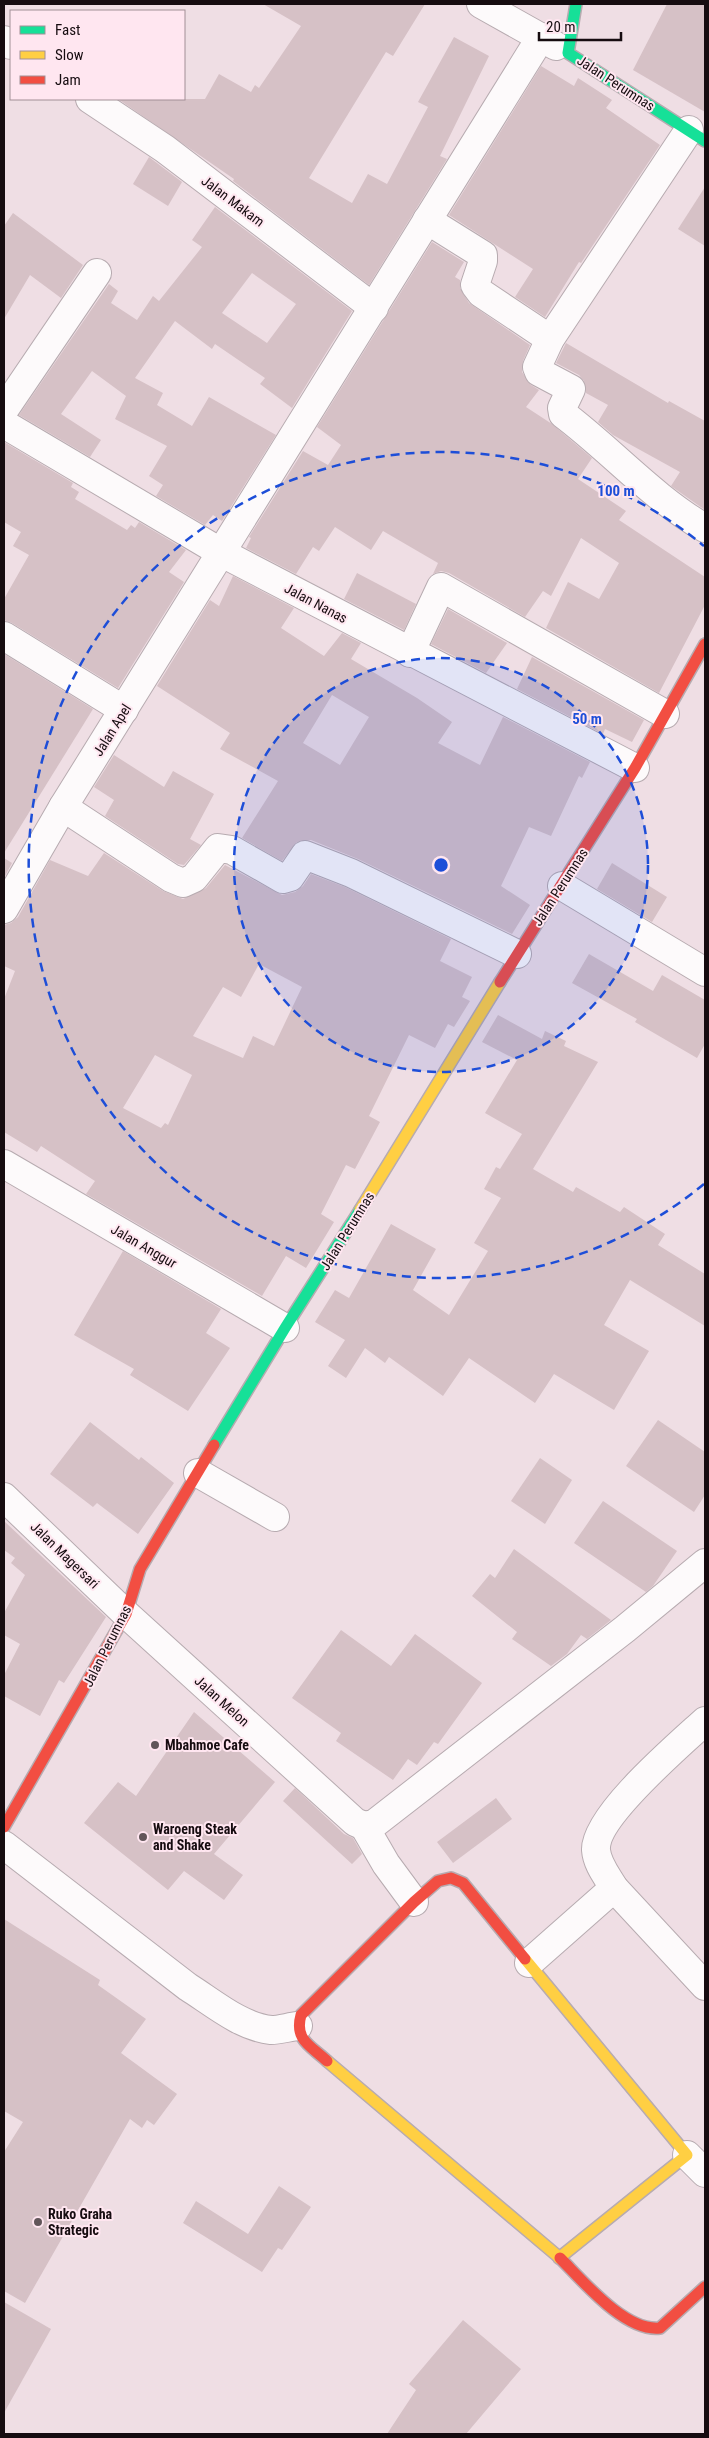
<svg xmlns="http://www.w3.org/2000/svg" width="709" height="2438" viewBox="0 0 709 2438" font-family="'Roboto Condensed',sans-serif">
  <rect width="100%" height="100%" fill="#efdee4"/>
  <g fill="#d6c1c6" fill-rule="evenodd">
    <path d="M 263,4 L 425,4 L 393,56 L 386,52 L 309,178 L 352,203 L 368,174 L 387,184 L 428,107 L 418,102 L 454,37 L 489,56 L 440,156 L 447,159 L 369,285 L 233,181 L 234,179 L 118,99 L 205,99 L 219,74 L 251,92 L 255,85 L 259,88 L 301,26 Z"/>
    <path d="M 667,4 L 705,4 L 705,112 L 633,70 Z"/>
    <path d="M 541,66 L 574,86 L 578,78 L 612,100 L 606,108 L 660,145 L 581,263 L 579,262 L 545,317 L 515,297 L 533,269 L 449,215 Z"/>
    <path d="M 149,157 L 182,182 L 168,206 L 133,184 Z"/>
    <path d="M 705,187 L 705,246 L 678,229 Z"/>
    <path d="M 215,207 L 352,311 L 292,408 L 260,384 L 265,378 L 215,344 L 212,349 L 175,321 L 135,378 L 163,393 L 157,405 L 192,426 L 209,397 L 276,435 L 222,521 L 213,515 L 205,525 L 156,496 L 163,485 L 149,476 L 167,446 L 115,419 L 126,396 L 92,371 L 61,414 L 101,440 L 90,457 L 19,415 L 109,284 L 118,291 L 111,303 L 137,320 L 153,296 L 159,301 L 202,247 L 192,240 ZM 252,273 L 296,304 L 267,343 L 222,313 Z"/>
    <path d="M 13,213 L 83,265 L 61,298 L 30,275 L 4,319 L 4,226 Z"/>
    <path d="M 432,242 L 464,262 L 455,277 L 460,280 L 460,288 L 469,303 L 530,345 L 523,361 L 522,372 L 531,385 L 539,390 L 526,407 L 552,424 L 592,458 L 578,479 L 626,511 L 619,520 L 705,577 L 705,605 L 659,693 L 546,628 L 568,582 L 599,599 L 619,563 L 581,538 L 551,596 L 543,591 L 525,617 L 449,573 L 441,571 L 433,574 L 438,563 L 383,531 L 371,550 L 335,527 L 319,551 L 313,547 L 296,574 L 246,548 L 251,538 L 249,537 L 303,451 L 328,465 L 341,445 L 317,427 Z"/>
    <path d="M 566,343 L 668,403 L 669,401 L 705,421 L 705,510 L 671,486 L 680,472 L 613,435 L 598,422 L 608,405 L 586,393 L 584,381 L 579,375 L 556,363 Z"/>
    <path d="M 4,442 L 73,483 L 71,487 L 79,492 L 75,499 L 127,530 L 131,525 L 135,528 L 139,522 L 186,550 L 169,572 L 184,582 L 118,688 L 12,623 L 4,620 L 4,599 L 29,555 L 13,546 L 21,532 L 4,522 Z"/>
    <path d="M 357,573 L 416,604 L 404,630 L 344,599 Z"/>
    <path d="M 233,576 L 294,608 L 281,628 L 324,656 L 342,633 L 361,643 L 351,659 L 417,698 L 452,722 L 438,743 L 480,765 L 503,717 L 590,762 L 582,778 L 579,776 L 551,836 L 529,827 L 501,886 L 530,905 L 512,934 L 358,859 L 311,840 L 297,842 L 282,861 L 242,838 L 278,781 L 220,749 L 230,733 L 157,686 L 210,600 L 219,606 ZM 332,695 L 369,717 L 340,765 L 303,743 Z"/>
    <path d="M 448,609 L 507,643 L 486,673 L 431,644 Z"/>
    <path d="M 4,654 L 93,709 L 4,853 Z"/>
    <path d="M 532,657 L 644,720 L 632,742 L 605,729 L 603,734 L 517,689 Z"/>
    <path d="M 114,755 L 164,787 L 173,771 L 214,794 L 190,839 L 201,845 L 184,865 L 178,864 L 105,816 L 114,800 L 94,787 Z"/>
    <path d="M 104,853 L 163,891 L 183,899 L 206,888 L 225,865 L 282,895 L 295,892 L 303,886 L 311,874 L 345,887 L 451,939 L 440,961 L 472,977 L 462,997 L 470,1001 L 454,1027 L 448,1024 L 435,1048 L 409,1035 L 369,1116 L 380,1122 L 355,1169 L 346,1165 L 321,1214 L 334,1222 L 306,1268 L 286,1256 L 262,1296 L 86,1194 L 95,1181 L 41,1146 L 37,1152 L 4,1132 L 4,999 L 15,971 L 4,966 L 4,925 L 11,923 L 18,917 L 50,860 L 88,876 ZM 259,964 L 302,987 L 274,1046 L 253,1036 L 243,1058 L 193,1036 L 223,987 L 241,997 ZM 155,1055 L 192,1075 L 168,1125 L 165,1123 L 161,1128 L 123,1108 Z"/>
    <path d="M 4,858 L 12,863 L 4,878 Z"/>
    <path d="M 612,863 L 667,897 L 652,922 L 597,889 Z"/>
    <path d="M 589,954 L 653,991 L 662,975 L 705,1000 L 705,1044 L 697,1058 L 635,1022 L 637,1019 L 572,983 Z"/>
    <path d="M 498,1015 L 542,1039 L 545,1031 L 566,1041 L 564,1046 L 598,1062 L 533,1169 L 573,1192 L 576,1187 L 620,1212 L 624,1207 L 665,1234 L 658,1245 L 705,1274 L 705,1326 L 630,1280 L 604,1325 L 649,1351 L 614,1410 L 554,1374 L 535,1403 L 469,1358 L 443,1396 L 389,1357 L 385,1363 L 365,1348 L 346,1378 L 328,1366 L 345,1340 L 315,1322 L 335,1290 L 349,1298 L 391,1224 L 436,1249 L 413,1290 L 449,1315 L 488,1251 L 474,1243 L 501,1198 L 484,1189 L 496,1167 L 500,1169 L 522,1134 L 485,1113 L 517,1060 L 482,1042 Z"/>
    <path d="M 123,1251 L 221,1309 L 206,1333 L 230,1348 L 188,1411 L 130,1375 L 134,1369 L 74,1335 Z"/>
    <path d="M 658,1420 L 705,1452 L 705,1495 L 694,1512 L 626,1466 Z"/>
    <path d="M 90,1422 L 139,1460 L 141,1457 L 174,1483 L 138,1534 L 97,1503 L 93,1507 L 50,1474 Z"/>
    <path d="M 540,1458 L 572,1480 L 545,1524 L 511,1501 Z"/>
    <path d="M 603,1501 L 677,1551 L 653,1586 L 646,1592 L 574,1543 Z"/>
    <path d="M 4,1521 L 106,1617 L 64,1683 L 59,1680 L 40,1716 L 4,1696 L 4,1675 L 20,1644 L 4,1635 L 4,1613 L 25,1575 L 11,1563 L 15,1558 L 4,1550 Z"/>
    <path d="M 514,1549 L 611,1620 L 587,1639 L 581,1635 L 567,1654 L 551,1666 L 512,1639 L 517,1632 L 472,1596 L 490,1574 L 495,1578 Z"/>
    <path d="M 341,1630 L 391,1666 L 415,1634 L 482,1683 L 438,1744 L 434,1742 L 417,1765 L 408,1759 L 393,1780 L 336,1741 L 341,1733 L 292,1698 Z"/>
    <path d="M 194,1712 L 275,1782 L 214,1854 L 243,1875 L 224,1900 L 184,1871 L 168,1890 L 84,1823 L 118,1782 L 136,1796 Z"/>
    <path d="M 295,1788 L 344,1834 L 353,1838 L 362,1854 L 352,1864 L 283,1801 Z"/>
    <path d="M 496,1798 L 512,1819 L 453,1863 L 437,1842 Z"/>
    <path d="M 4,1919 L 100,1980 L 98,1985 L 146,2019 L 121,2053 L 177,2094 L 154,2125 L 147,2120 L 142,2128 L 130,2119 L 25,2303 L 4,2291 L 4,2152 L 23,2122 L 4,2111 Z"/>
    <path d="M 279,2186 L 311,2207 L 282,2250 L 278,2248 L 262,2272 L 183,2223 L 196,2201 L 248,2234 Z"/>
    <path d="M 4,2302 L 51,2329 L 4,2413 Z"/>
    <path d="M 463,2320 L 521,2369 L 466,2434 L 387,2434 L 416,2390 L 409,2384 Z"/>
  </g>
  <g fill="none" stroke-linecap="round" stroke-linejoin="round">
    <g stroke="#b7abb0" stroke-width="30">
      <g id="street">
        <path d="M 481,4 L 556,46"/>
        <path d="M 4,40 L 11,45"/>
        <path d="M 90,99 L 165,149 L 374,308"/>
        <path d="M 689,130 L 550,339 L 537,367 L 539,372 L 571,389 L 562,408 L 563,414 C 612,451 653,498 705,528"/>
        <path d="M 427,220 L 483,255 L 483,261 L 475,285 L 481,293 L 550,339"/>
        <path d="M 4,410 L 97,273"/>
        <path d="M 4,424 L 222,553 L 635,768"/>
        <path d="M 4,636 L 124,710"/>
        <path d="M 410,653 L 441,587 L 665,714"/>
        <path d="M 63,807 L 171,878 L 183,883 L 194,878 L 218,848 L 232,850 L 283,879 L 290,877 L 305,855 L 351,873 L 517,954"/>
        <path d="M 562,886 L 705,972"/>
        <path d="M 4,909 L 63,807 L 541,37"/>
        <path d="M 4,1164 L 285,1328"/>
        <path d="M 198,1473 L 275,1517"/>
        <path d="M 4,1497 L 126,1614 L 355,1822 L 364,1826"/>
        <path d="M 364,1826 L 374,1824 L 625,1629 L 705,1563"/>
        <path d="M 364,1826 L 386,1864 L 414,1902"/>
        <path d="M 4,1845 L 188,1987 C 212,2002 241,2027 271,2030 C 279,2030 289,2027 298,2026"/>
        <path d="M 614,1888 C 607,1876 597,1864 596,1850 C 594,1817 680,1744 705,1721"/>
        <path d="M 529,1963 L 614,1888 L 705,1986"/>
        <path d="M 687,2155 L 705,2173"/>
      </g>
    </g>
    <g stroke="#b7abb0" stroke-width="14">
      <g id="fast">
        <path d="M 576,4 L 568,53 L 705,141"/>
        <path d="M 214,1445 L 285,1328 L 360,1210"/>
      </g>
    </g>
    <g stroke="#b7abb0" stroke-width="14">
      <g id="slow">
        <path d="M 360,1210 L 500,982"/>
        <path d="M 525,1959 L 687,2155 L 559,2258"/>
        <path d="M 327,2061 L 560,2258"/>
      </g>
    </g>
    <g stroke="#b7abb0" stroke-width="14">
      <g id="jam">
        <path d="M 500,982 L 635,768 L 705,644"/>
        <path d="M 4,1827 L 126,1614 L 140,1569 L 214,1445"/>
        <path d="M 327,2061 C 311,2046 294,2040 301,2015 L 414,1902 L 438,1881 L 451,1878 L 463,1883 L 525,1959"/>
        <path d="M 560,2258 C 583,2281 625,2332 660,2328 L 705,2287"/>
      </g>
    </g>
    <use href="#street" stroke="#fdfafb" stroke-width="28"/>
    <use href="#fast" stroke="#16e098" stroke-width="11"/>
    <use href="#slow" stroke="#ffcf43" stroke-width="11"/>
    <use href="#jam" stroke="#f24e42" stroke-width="11"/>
  </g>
  <circle cx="441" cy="865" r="207" fill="#1d4ed8" fill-opacity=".12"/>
  <g fill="none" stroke="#1d4ed8" stroke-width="2.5" stroke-dasharray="9 6">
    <circle cx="441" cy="865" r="207"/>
    <path d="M704 1184A413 413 0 1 1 704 546"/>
  </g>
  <g fill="#62565a" stroke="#ffe6f0" stroke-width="2">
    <circle cx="155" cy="1745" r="5"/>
    <circle cx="143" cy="1837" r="5"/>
    <circle cx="38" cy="2222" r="5"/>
  </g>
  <g text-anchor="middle" stroke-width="4" stroke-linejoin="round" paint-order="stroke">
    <g font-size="14" fill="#160c10" stroke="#ffe6f0">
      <text transform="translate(616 83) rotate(33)" y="5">Jalan Perumnas</text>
      <text transform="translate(233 201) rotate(37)" y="5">Jalan Makam</text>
      <text transform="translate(316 603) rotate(28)" y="5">Jalan Nanas</text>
      <text transform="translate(112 730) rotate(-58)" y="5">Jalan Apel</text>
      <text transform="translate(560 887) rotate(-57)" y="5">Jalan Perumnas</text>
      <text transform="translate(347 1231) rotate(-58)" y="5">Jalan Perumnas</text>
      <text transform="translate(144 1246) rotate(30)" y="5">Jalan Anggur</text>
      <text transform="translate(65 1555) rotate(44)" y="5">Jalan Magersari</text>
      <text transform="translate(107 1646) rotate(-63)" y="5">Jalan Perumnas</text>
      <text transform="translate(222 1701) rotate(42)" y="5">Jalan Melon</text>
    </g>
    <g font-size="14" font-weight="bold" fill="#160c10" stroke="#ffe6f0" text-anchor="start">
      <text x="165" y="1750">Mbahmoe Cafe</text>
      <text x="153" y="1834">Waroeng Steak<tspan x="153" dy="16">and Shake</tspan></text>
      <text x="48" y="2219">Ruko Graha<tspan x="48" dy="16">Strategic</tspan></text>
    </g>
  </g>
  <circle cx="441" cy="865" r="8" fill="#1d4ed8" stroke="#ffe6f0" stroke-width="2.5"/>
  <g font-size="15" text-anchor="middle" font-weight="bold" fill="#1d4ed8" stroke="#ffe6f0" stroke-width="4" stroke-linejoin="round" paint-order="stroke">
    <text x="616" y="496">100 m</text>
    <text x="587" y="724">50 m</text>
  </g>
  <rect width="709" height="2438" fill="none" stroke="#160c10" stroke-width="10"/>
  <rect x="10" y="10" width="175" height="90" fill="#ffe6f0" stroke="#a28f96"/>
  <rect x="20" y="26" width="25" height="8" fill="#16e098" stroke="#a28f96"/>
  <text x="55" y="35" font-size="15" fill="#160c10">Fast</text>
  <rect x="20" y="51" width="25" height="8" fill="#ffcf43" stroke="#a28f96"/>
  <text x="55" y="60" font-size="15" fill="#160c10">Slow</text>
  <rect x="20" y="76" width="25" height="8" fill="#f24e42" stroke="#a28f96"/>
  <text x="55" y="85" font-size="15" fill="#160c10">Jam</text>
  <path d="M539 32v8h82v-8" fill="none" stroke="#160c10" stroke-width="2.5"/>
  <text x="546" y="32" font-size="15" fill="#160c10" stroke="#ffe6f0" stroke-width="4" paint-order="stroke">20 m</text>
</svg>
